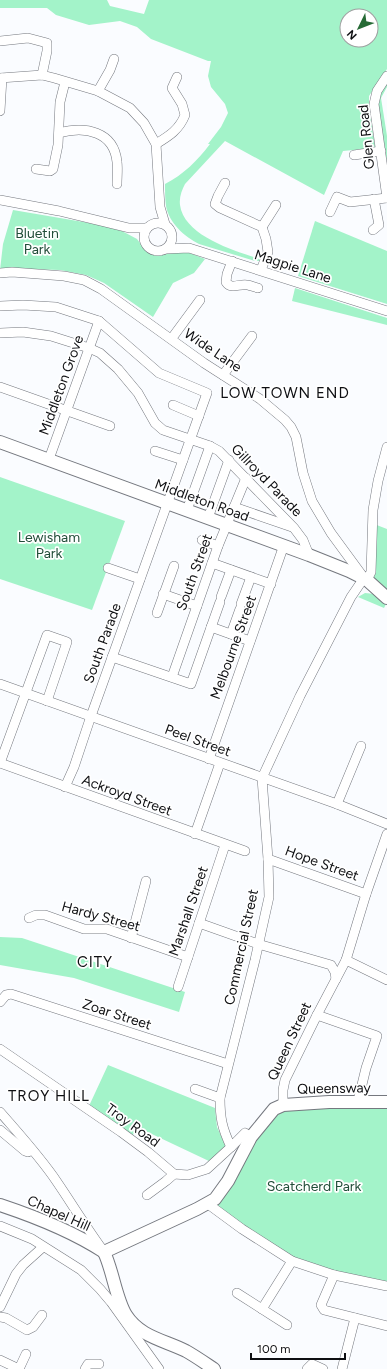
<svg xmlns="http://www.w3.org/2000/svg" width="387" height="1369" viewBox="0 0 387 1369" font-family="Figtree,sans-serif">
  <rect width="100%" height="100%" fill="#fafcff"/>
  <g fill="#a3f3c9" fill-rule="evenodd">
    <path d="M 0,0 L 107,0 L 110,6 L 144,14 L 149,0 L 387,0 L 387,69 L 369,96 L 369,110 L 375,146 L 374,148 L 343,151 L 324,195 L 225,141 L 185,184 C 182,190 179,197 180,205 C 184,236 235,251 260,259 L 259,261 L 255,261 L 199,244 C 185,237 169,223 166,206 C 165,199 165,191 165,184 C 183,175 198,160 210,144 L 208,144 L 221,127 L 228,113 L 225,104 L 211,87 L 208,76 L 211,61 L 208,61 L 151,39 L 137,27 L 120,21 L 89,25 L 56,15 L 47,8 L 0,8 ZM 347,16 L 371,16 L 371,40 L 347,40 Z"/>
    <path d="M 387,81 L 387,87 L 381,98 L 387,136 L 387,162 L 378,103 L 381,91 Z"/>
    <path d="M 13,210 L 101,225 L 122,231 L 137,239 L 146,251 L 155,255 L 164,255 L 172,251 L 187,252 L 205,259 L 194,273 L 173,283 L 153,317 L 104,283 L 86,275 L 60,270 L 27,269 L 0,270 L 3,244 Z"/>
    <path d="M 315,221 L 387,251 L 387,304 L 298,276 Z"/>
    <path d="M 295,288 L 387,318 L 387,325 L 292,301 Z"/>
    <path d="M 0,477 L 125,521 L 92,610 L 0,579 Z"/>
    <path d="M 374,524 L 387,529 L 387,593 L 373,581 Z"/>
    <path d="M 365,593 L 375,594 L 386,604 L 384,608 L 358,597 Z"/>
    <path d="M 0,937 L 22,938 L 185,992 L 179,1012 L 74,978 L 0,965 Z"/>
    <path d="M 108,1065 L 215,1108 L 217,1127 L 226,1147 L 211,1162 L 137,1127 L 133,1135 L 89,1106 Z"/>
    <path d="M 293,1108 L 387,1108 L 387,1286 L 305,1266 L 214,1209 L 221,1201 L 256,1140 L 276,1115 Z"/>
  </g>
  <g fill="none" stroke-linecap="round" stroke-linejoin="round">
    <g stroke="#75787f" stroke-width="10">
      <g id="minor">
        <path d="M 0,41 L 28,38 L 47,43 L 47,51 L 42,75"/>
        <path d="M 387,76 L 377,91 L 374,104 L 387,198"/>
        <path d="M 0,78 L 42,75 L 54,78 L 98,91 L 130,108 L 144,123 L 156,144 L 160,207 L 165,224"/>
        <path d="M 98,91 L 110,70 L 114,59"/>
        <path d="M 0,111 L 2,78"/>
        <path d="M 59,133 C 85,126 114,131 117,162 C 118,169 117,177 117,184"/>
        <path d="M 156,144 C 169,136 179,130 185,115 L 182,104 L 172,88 L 177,77"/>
        <path d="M 354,155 L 381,151"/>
        <path d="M 36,169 L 50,171 L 53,169 L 58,145 L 60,102 L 65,82"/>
        <path d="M 225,183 L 218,196 L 215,204 L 220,208 L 262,227 L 266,239 L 268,252 L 261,270"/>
        <path d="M 0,200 L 59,211 L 129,228 L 147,228"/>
        <path d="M 330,212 L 337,197 L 350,202 L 387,198"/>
        <circle cx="158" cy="237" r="14"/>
        <path d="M 262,227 L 276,205"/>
        <path d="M 373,230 L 379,225 L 374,199"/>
        <path d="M 166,249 L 189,248 L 387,311"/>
        <path d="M 232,261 L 227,274 L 226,282 C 231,290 240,283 248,285 C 251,286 255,287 258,288"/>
        <path d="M 0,273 L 12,272 L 64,276 L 84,280 L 101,289 L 204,363 L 260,399 L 285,420 L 291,427 L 296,437 L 303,473 L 312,501 L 331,533 L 364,578 L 351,597 L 300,696 L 262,778 L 268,859 L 269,897 L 255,960 L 220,1098 C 220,1118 222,1128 231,1147 L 245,1133 L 251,1137"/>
        <path d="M 0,306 L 23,305 L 56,307 L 99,321 L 159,373 L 207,393 L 91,716 L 74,767 L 65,787"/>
        <path d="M 0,333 L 23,332 L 51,336 L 89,348 L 100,353 L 118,369 L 138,393 L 155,423 L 163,430 L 210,446 L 219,451 L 294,528 L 303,540 L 309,555"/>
        <path d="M 172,338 L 200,300"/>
        <path d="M 223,375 L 252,336"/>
        <path d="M 0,387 L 110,426"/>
        <path d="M 173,405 L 199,416"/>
        <path d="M 155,451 L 183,460"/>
        <path d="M 49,459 L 99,321"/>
        <path d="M 234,507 L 292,527"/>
        <path d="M 187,510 L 210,446"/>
        <path d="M 208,518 L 229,460"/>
        <path d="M 202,540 L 218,546"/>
        <path d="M 212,563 L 271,584"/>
        <path d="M 108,568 L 140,579"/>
        <path d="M 367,580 L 371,572 L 373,510 L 378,481 L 387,447"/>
        <path d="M 163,594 L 197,606"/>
        <path d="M 221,597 L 231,570"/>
        <path d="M 241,604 L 251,577"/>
        <path d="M 157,613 L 174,566"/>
        <path d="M 211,627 L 250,641"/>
        <path d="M 231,634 L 240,609"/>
        <path d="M 112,657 L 191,684 L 220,602"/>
        <path d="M 172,677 L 218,546 L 246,478"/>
        <path d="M 0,684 L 337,804 L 387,824"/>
        <path d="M 209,759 L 284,545"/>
        <path d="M 0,763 L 245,851"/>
        <path d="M 0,763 L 47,635 L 67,642 L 47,701"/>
        <path d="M 337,804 L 361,746"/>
        <path d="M 195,834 L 220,763"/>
        <path d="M 268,859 L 366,894"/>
        <path d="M 29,918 L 36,915 L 45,915 L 84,929 L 107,929 L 188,957"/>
        <path d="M 199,923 L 258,944 L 331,965 L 335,972 L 336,979"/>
        <path d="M 131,938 L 146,881"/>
        <path d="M 346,960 L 387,980"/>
        <path d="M 178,987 L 225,845"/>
        <path d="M 0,1002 L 6,995 L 11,994 L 228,1064"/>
        <path d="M 317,1015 L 377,1036 L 366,1068 L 358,1101"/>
        <path d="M 0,1049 L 121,1132 L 148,1152 L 174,1174 L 188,1175 L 207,1169 L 231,1147"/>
        <path d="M 195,1089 L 220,1098"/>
        <path d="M 283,1105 L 283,1090 L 285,1080 L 317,1015 L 346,960 L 366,894 L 387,834"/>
        <path d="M 0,1112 C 19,1134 41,1158 57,1182 C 72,1204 86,1227 102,1249"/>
        <path d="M 0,1130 L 25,1151 L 28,1152 L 32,1150"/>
        <path d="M 147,1195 L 166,1181 L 174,1174"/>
        <path d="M 208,1204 L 242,1229 L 292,1261 L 334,1275 L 387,1286"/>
        <path d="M 0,1226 L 32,1239 L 81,1270 L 100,1289 L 111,1302 L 159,1369"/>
        <path d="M 334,1275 L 321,1305 L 324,1310 L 387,1326"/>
        <path d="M 237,1293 L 287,1325"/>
        <path d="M 0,1307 L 16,1274 L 23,1265 L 43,1247"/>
        <path d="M 262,1309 L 292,1261"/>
        <path d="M 0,1317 L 6,1318 L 27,1330 L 33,1327 L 42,1315"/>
        <path d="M 0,1360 L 19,1369"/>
        <path d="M 19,1369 L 26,1354"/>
        <path d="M 85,1369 L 88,1364 L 99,1364"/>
        <path d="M 307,1369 L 312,1364 L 323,1369"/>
        <path d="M 342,1369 L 355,1318"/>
      </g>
    </g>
    <g stroke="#75787f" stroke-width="14">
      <g id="major">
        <path d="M 0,442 L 309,555 L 349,571 L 367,580 L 387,598"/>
        <path d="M 0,1205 C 36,1217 72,1231 104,1252"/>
        <path d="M 104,1252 L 197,1209 L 215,1199 L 228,1181 L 251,1137 L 274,1109 L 283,1105 L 329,1102 L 387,1102"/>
        <path d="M 104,1252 C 113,1271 116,1299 126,1315 C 140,1337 164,1340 186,1351 C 195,1356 205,1363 214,1369"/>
      </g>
    </g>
    <use href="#minor" stroke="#fff" stroke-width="9"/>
    <use href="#major" stroke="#fff" stroke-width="12"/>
  </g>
  <g text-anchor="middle" stroke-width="3.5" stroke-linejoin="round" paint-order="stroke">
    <g font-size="14" fill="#0e0f12" stroke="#fff">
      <text transform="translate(366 137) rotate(-96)" y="5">Glen Road</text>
      <text transform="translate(293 266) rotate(18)" y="5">Magpie Lane</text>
      <text transform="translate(213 350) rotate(34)" y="5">Wide Lane</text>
      <text transform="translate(61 385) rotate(-70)" y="5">Middleton Grove</text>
      <text transform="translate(267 480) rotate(46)" y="5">Gillroyd Parade</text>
      <text transform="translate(202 500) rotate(20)" y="5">Middleton Road</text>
      <text transform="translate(194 572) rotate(-70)" y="5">South Street</text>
      <text transform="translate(102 643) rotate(-70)" y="5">South Parade</text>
      <text transform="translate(233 647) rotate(-70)" y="5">Melbourne Street</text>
      <text transform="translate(198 740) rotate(20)" y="5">Peel Street</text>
      <text transform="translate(127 795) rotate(20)" y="5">Ackroyd Street</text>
      <text transform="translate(322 863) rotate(20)" y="5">Hope Street</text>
      <text transform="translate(188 911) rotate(-71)" y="5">Marshall Street</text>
      <text transform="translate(101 916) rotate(15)" y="5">Hardy Street</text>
      <text transform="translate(241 947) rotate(-78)" y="5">Commercial Street</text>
      <text transform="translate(117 1014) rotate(18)" y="5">Zoar Street</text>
      <text transform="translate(289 1041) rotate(-65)" y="5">Queen Street</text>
      <text transform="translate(334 1088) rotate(-1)" y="5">Queensway</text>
      <text transform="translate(133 1125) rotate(36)" y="5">Troy Road</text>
      <text transform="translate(59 1213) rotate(24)" y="5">Chapel Hill</text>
    </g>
    <g font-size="14" fill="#214d38" stroke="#fff">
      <text x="37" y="238">Bluetin<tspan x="37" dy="16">Park</tspan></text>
      <text x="49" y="542">Lewisham<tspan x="49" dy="16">Park</tspan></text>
      <text x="314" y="1191">Scatcherd Park</text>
    </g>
    <g font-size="15" letter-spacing="1" fill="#0e0f12" stroke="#fff">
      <text x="285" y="398">LOW TOWN END</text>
      <text x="95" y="967">CITY</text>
      <text x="49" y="1101">TROY HILL</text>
    </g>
  </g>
  <g transform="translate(359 28) rotate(227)"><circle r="19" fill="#ffffff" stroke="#9f9fa0"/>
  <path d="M0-3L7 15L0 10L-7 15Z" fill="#266a35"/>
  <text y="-6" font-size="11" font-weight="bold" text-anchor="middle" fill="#0e0f12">N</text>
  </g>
  <path d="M251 1353v6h94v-6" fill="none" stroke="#0e0f12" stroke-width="2"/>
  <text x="257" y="1353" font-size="12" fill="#0e0f12" stroke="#ffffff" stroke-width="3" paint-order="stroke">100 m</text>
</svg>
